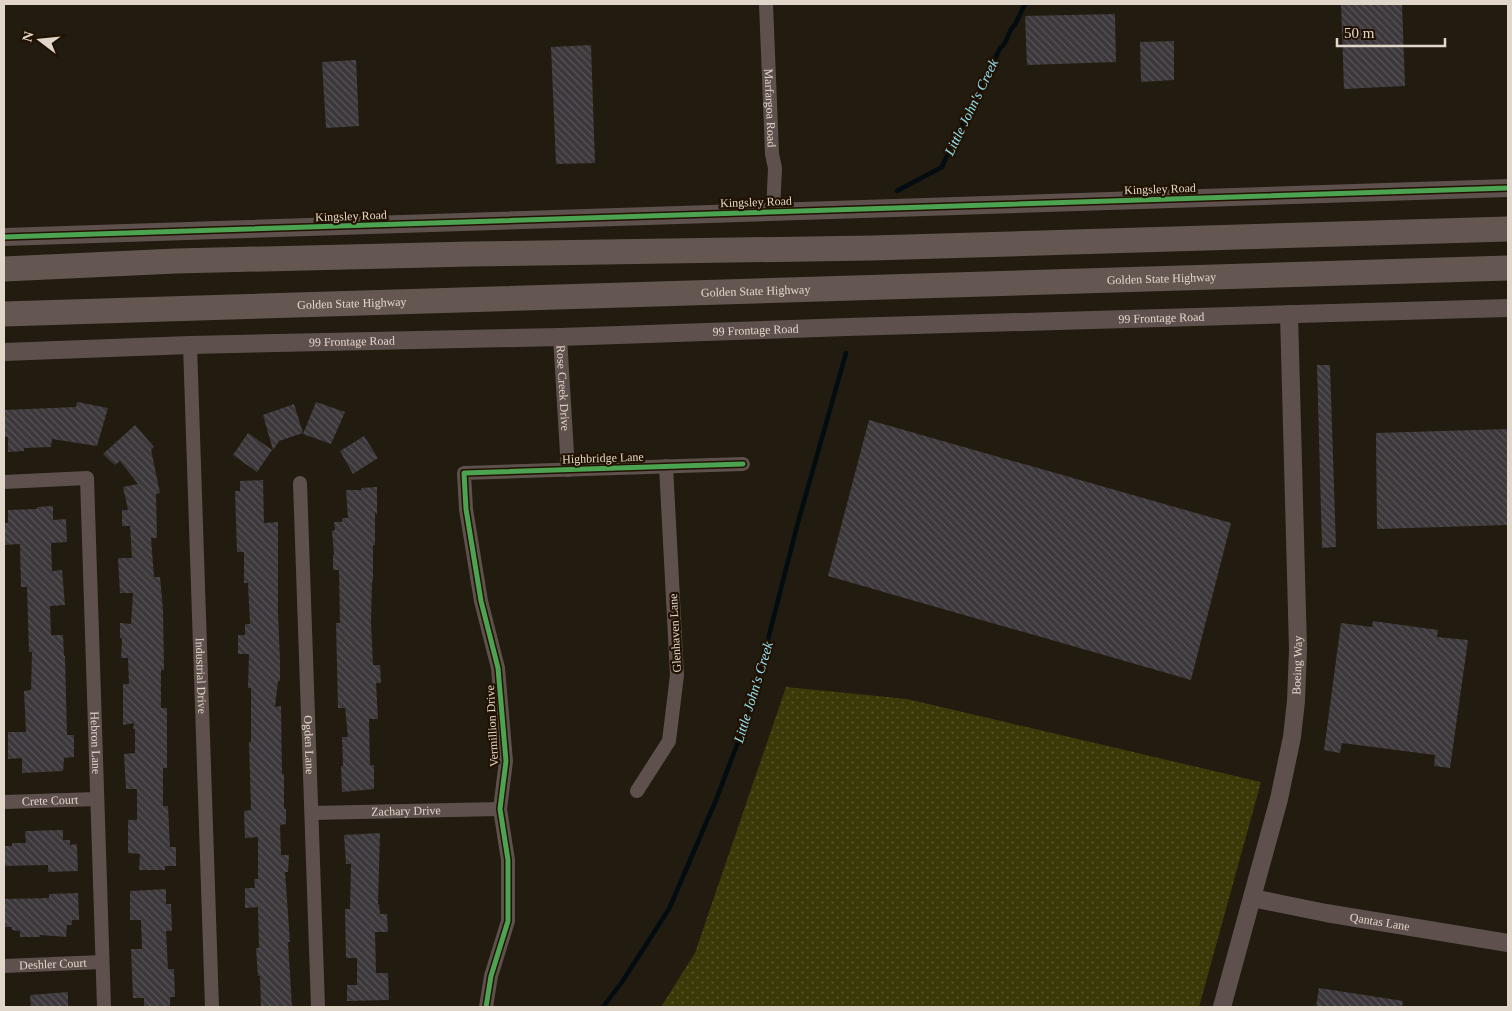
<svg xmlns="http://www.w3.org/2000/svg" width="1512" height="1011" viewBox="0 0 1512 1011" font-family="Georgia,serif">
  <defs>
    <pattern id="grass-dots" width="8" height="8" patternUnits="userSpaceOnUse" patternTransform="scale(1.25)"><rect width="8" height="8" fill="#3a3a09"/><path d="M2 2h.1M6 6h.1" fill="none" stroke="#56562c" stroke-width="1.8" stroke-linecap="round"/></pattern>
    <pattern id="building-back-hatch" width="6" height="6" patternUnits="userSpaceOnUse" patternTransform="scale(1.25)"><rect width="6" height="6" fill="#3c373a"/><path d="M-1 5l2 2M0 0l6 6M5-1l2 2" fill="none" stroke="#585355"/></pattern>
  </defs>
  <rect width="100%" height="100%" fill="#221b0f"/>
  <path fill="url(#grass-dots)" d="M 786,687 L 907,699 L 1261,782 L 1199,1007 L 661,1007 L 695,953 Z"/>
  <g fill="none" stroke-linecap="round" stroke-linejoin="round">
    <g stroke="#030c10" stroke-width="4.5">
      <path d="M 897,191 L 942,167 L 958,131 L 961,129 L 977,93 L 980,91 L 1000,48 C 1009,43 1007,30 1015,25 L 1025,4"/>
      <path d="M 603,1007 L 622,982 L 669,909 L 716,800 L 735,750 L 750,710 L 797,526 L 846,353"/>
    </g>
  </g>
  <g fill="url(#building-back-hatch)">
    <path d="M 1341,4 L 1402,4 L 1405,86 L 1344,89 Z"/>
    <path d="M 1115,14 L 1116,62 L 1027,65 L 1025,16 Z"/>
    <path d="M 1174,41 L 1174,80 L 1141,82 L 1140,42 Z"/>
    <path d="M 591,45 L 595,163 L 556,164 L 551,47 Z"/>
    <path d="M 356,60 L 359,126 L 326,128 L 322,62 Z"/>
    <path d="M 1317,365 L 1330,365 L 1336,547 L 1322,548 Z"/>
    <path d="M 77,402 L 108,408 L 97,446 L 52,439 L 51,447 L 24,448 L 24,451 L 8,452 L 8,437 L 4,437 L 4,410 L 76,407 Z"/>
    <path d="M 316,402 L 345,412 L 331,444 L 303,434 Z"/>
    <path d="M 294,404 L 303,433 L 279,441 L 273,450 L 263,415 Z"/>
    <path d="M 869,420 L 1231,523 L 1191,680 L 828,576 Z"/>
    <path d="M 135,425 L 154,447 L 151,450 L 160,493 L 156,494 L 157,538 L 151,538 L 154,577 L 160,577 L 163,610 L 164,670 L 161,670 L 161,708 L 167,708 L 167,768 L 163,768 L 163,806 L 168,806 L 170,847 L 176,847 L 176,866 L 165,866 L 165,870 L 139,870 L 140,854 L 128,853 L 128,820 L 137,820 L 137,789 L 126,789 L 124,754 L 135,753 L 135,729 L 133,729 L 134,723 L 123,725 L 123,684 L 129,684 L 128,658 L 121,658 L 122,638 L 120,638 L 120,623 L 131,624 L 133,593 L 120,593 L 118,558 L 132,558 L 130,526 L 122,526 L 122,510 L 128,510 L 123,487 L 138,484 L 120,461 L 115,465 L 103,454 Z"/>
    <path d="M 1508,429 L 1508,525 L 1377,529 L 1376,433 Z"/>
    <path d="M 248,433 L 272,450 L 257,472 L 233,455 Z"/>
    <path d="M 364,436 L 378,458 L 353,474 L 340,451 Z"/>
    <path d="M 263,480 L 264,523 L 278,522 L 278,613 L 280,660 L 280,681 L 278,681 L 275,707 L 281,706 L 282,774 L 284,774 L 284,809 L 286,809 L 286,824 L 280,825 L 281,855 L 289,855 L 288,872 L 285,872 L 290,942 L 288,942 L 292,1007 L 261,1007 L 260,976 L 258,976 L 256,948 L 259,948 L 258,907 L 245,908 L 245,888 L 255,888 L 254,879 L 258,879 L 258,837 L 245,838 L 244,811 L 251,810 L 249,742 L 251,742 L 251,688 L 248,688 L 249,654 L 238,654 L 238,635 L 245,635 L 245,624 L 250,624 L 248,583 L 244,583 L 244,552 L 237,552 L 235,491 L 240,491 L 240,481 Z"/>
    <path d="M 377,487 L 377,515 L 375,512 L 375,545 L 373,545 L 373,581 L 372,581 L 371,623 L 373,665 L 380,665 L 381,683 L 376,683 L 378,719 L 369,719 L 370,765 L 374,765 L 374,789 L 342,792 L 341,766 L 343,766 L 342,737 L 348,737 L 345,708 L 338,708 L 336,623 L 340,623 L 339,570 L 333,570 L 333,555 L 334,555 L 332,531 L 335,530 L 334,522 L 342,522 L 342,518 L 348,518 L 346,490 L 362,490 L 361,488 Z"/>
    <path d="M 53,506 L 53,520 L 66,519 L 67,542 L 51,543 L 52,571 L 62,570 L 65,605 L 50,606 L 51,635 L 63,635 L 64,656 L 65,656 L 67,735 L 74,735 L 74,757 L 64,758 L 63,771 L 22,773 L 22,758 L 8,759 L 8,732 L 26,732 L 24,691 L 31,690 L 32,652 L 29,652 L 27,587 L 21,587 L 20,544 L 4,545 L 4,523 L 8,523 L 8,510 L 37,509 L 37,507 Z"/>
    <path d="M 1373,621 L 1438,630 L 1437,637 L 1468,640 L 1450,768 L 1434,766 L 1435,755 L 1342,743 L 1340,753 L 1324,750 L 1341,623 L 1372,627 Z"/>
    <path d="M 63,830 L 63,840 L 70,840 L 70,845 L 77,844 L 78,871 L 48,872 L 48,865 L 4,866 L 4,846 L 12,846 L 12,843 L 26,843 L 25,831 Z"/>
    <path d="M 380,833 L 378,904 L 379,904 L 380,914 L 387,914 L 388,932 L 375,932 L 376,973 L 388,973 L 389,1000 L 347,1001 L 347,985 L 357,985 L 357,958 L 346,958 L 345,909 L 350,909 L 351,864 L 346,864 L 344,835 Z"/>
    <path d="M 166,889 L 166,904 L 171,904 L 172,931 L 166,931 L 168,969 L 174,969 L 175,997 L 170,997 L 170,1007 L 144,1007 L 144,998 L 133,998 L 131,949 L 142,949 L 141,920 L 130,920 L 130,891 Z"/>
    <path d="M 78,893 L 79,920 L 72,920 L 72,925 L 67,925 L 66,937 L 40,935 L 40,937 L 20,937 L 20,931 L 12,930 L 12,927 L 4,927 L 4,899 L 49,898 L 49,894 Z"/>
    <path d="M 1319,988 L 1403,1001 L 1402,1007 L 1316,1007 Z"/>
    <path d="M 68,992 L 68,1007 L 31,1007 L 30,995 Z"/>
  </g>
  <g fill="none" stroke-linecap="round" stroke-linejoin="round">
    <g stroke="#5e514d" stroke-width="14">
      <path id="s1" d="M 766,4 L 771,128 L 772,154 L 775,168 L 773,212"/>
      <path id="s2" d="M 560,337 L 568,470"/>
      <path id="s3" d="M 190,345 L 212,1007"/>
      <path id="s4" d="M 4,482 L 87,478 L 104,1007"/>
      <path id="s5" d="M 300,483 L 318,1007"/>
      <path d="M 637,791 L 669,741 L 677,675 L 666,466"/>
      <path id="s6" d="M 4,802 L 97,799"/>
      <path id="s7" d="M 312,813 L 500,809"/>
      <path id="s8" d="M 4,966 L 102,962"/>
      <path d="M 486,1007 L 491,976 L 508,921 L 508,860 L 500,809 L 506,761 L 498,668 L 481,601 L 466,509 L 464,473 L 743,464"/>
    </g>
    <g stroke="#5e514d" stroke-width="18">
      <path d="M 4,237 L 1508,188"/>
      <path id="s9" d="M 4,352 L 190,345 L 560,337 L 847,327 L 1508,308"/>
      <path id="s10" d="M 1252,898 L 1326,913 L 1508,943"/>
      <path id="s11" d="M 1222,1007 L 1279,799 L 1292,737 L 1296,701 L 1298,649 L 1289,314"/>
    </g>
    <g stroke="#645751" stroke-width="25">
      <path d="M 4,269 L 176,261 L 470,254 L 872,248 L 1508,229"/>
      <path id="s12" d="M 4,314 L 1508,268"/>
    </g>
    <g stroke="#211201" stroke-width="8">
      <g id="cycleway">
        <path d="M 4,237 L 1508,188"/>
        <path d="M 486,1007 L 491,976 L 508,921 L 508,860 L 500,809 L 506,761 L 498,668 L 481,601 L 466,509 L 464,473 L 743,464"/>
      </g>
    </g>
    <use href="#cycleway" stroke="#4ca352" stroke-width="5"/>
  </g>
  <g text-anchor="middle" stroke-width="4.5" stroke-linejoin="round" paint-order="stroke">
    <g font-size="12" fill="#e1d6ca" stroke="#211201">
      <text dy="4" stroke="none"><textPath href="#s1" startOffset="104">Marfargoa Road</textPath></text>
      <text transform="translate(1160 189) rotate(-2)" y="4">Kingsley Road</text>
      <text transform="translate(756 202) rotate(-2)" y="4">Kingsley Road</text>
      <text transform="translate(351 216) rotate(-2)" y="4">Kingsley Road</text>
      <text dy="4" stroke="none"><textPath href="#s12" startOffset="1158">Golden State Highway</textPath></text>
      <text dy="4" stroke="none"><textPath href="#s12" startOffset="752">Golden State Highway</textPath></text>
      <text dy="4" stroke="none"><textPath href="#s12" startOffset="348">Golden State Highway</textPath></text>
      <text dy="4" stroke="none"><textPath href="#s9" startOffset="1158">99 Frontage Road</textPath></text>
      <text dy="4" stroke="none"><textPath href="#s9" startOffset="752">99 Frontage Road</textPath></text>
      <text dy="4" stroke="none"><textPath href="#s9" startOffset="348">99 Frontage Road</textPath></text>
      <text dy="4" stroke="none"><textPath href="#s2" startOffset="51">Rose Creek Drive</textPath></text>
      <text transform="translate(603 458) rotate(-2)" y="4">Highbridge Lane</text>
      <text transform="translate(675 633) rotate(-93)" y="4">Glenhaven Lane</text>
      <text dy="4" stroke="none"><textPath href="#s11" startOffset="351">Boeing Way</textPath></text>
      <text dy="4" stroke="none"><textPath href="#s3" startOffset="331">Industrial Drive</textPath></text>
      <text transform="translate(492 726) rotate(-93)" y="4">Vermillion Drive</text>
      <text dy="4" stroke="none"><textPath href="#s4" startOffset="348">Hebron Lane</textPath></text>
      <text dy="4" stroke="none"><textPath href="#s5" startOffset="262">Ogden Lane</textPath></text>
      <text dy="4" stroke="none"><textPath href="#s6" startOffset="46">Crete Court</textPath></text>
      <text dy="4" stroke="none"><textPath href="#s7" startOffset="94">Zachary Drive</textPath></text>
      <text dy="4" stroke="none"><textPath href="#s10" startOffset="130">Qantas Lane</textPath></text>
      <text dy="4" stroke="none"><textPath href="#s8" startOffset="49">Deshler Court</textPath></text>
    </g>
    <g font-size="14" font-style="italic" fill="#93e1f7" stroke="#211201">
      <text transform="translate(971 107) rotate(-64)" y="5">Little John's Creek</text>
      <text transform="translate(753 692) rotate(-73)" y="5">Little John's Creek</text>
    </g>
  </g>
  <rect width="1512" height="1011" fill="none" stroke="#e1d6ca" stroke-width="10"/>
  <g transform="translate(40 40) rotate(286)" stroke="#211201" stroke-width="4" paint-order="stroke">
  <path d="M0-4L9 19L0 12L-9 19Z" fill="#e1d6ca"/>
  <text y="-8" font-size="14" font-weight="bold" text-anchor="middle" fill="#e1d6ca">N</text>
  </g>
  <path d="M1337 38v8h108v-8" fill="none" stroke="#e1d6ca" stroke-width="2.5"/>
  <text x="1344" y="38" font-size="15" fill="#e1d6ca" stroke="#211201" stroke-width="4" paint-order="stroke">50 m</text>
</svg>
